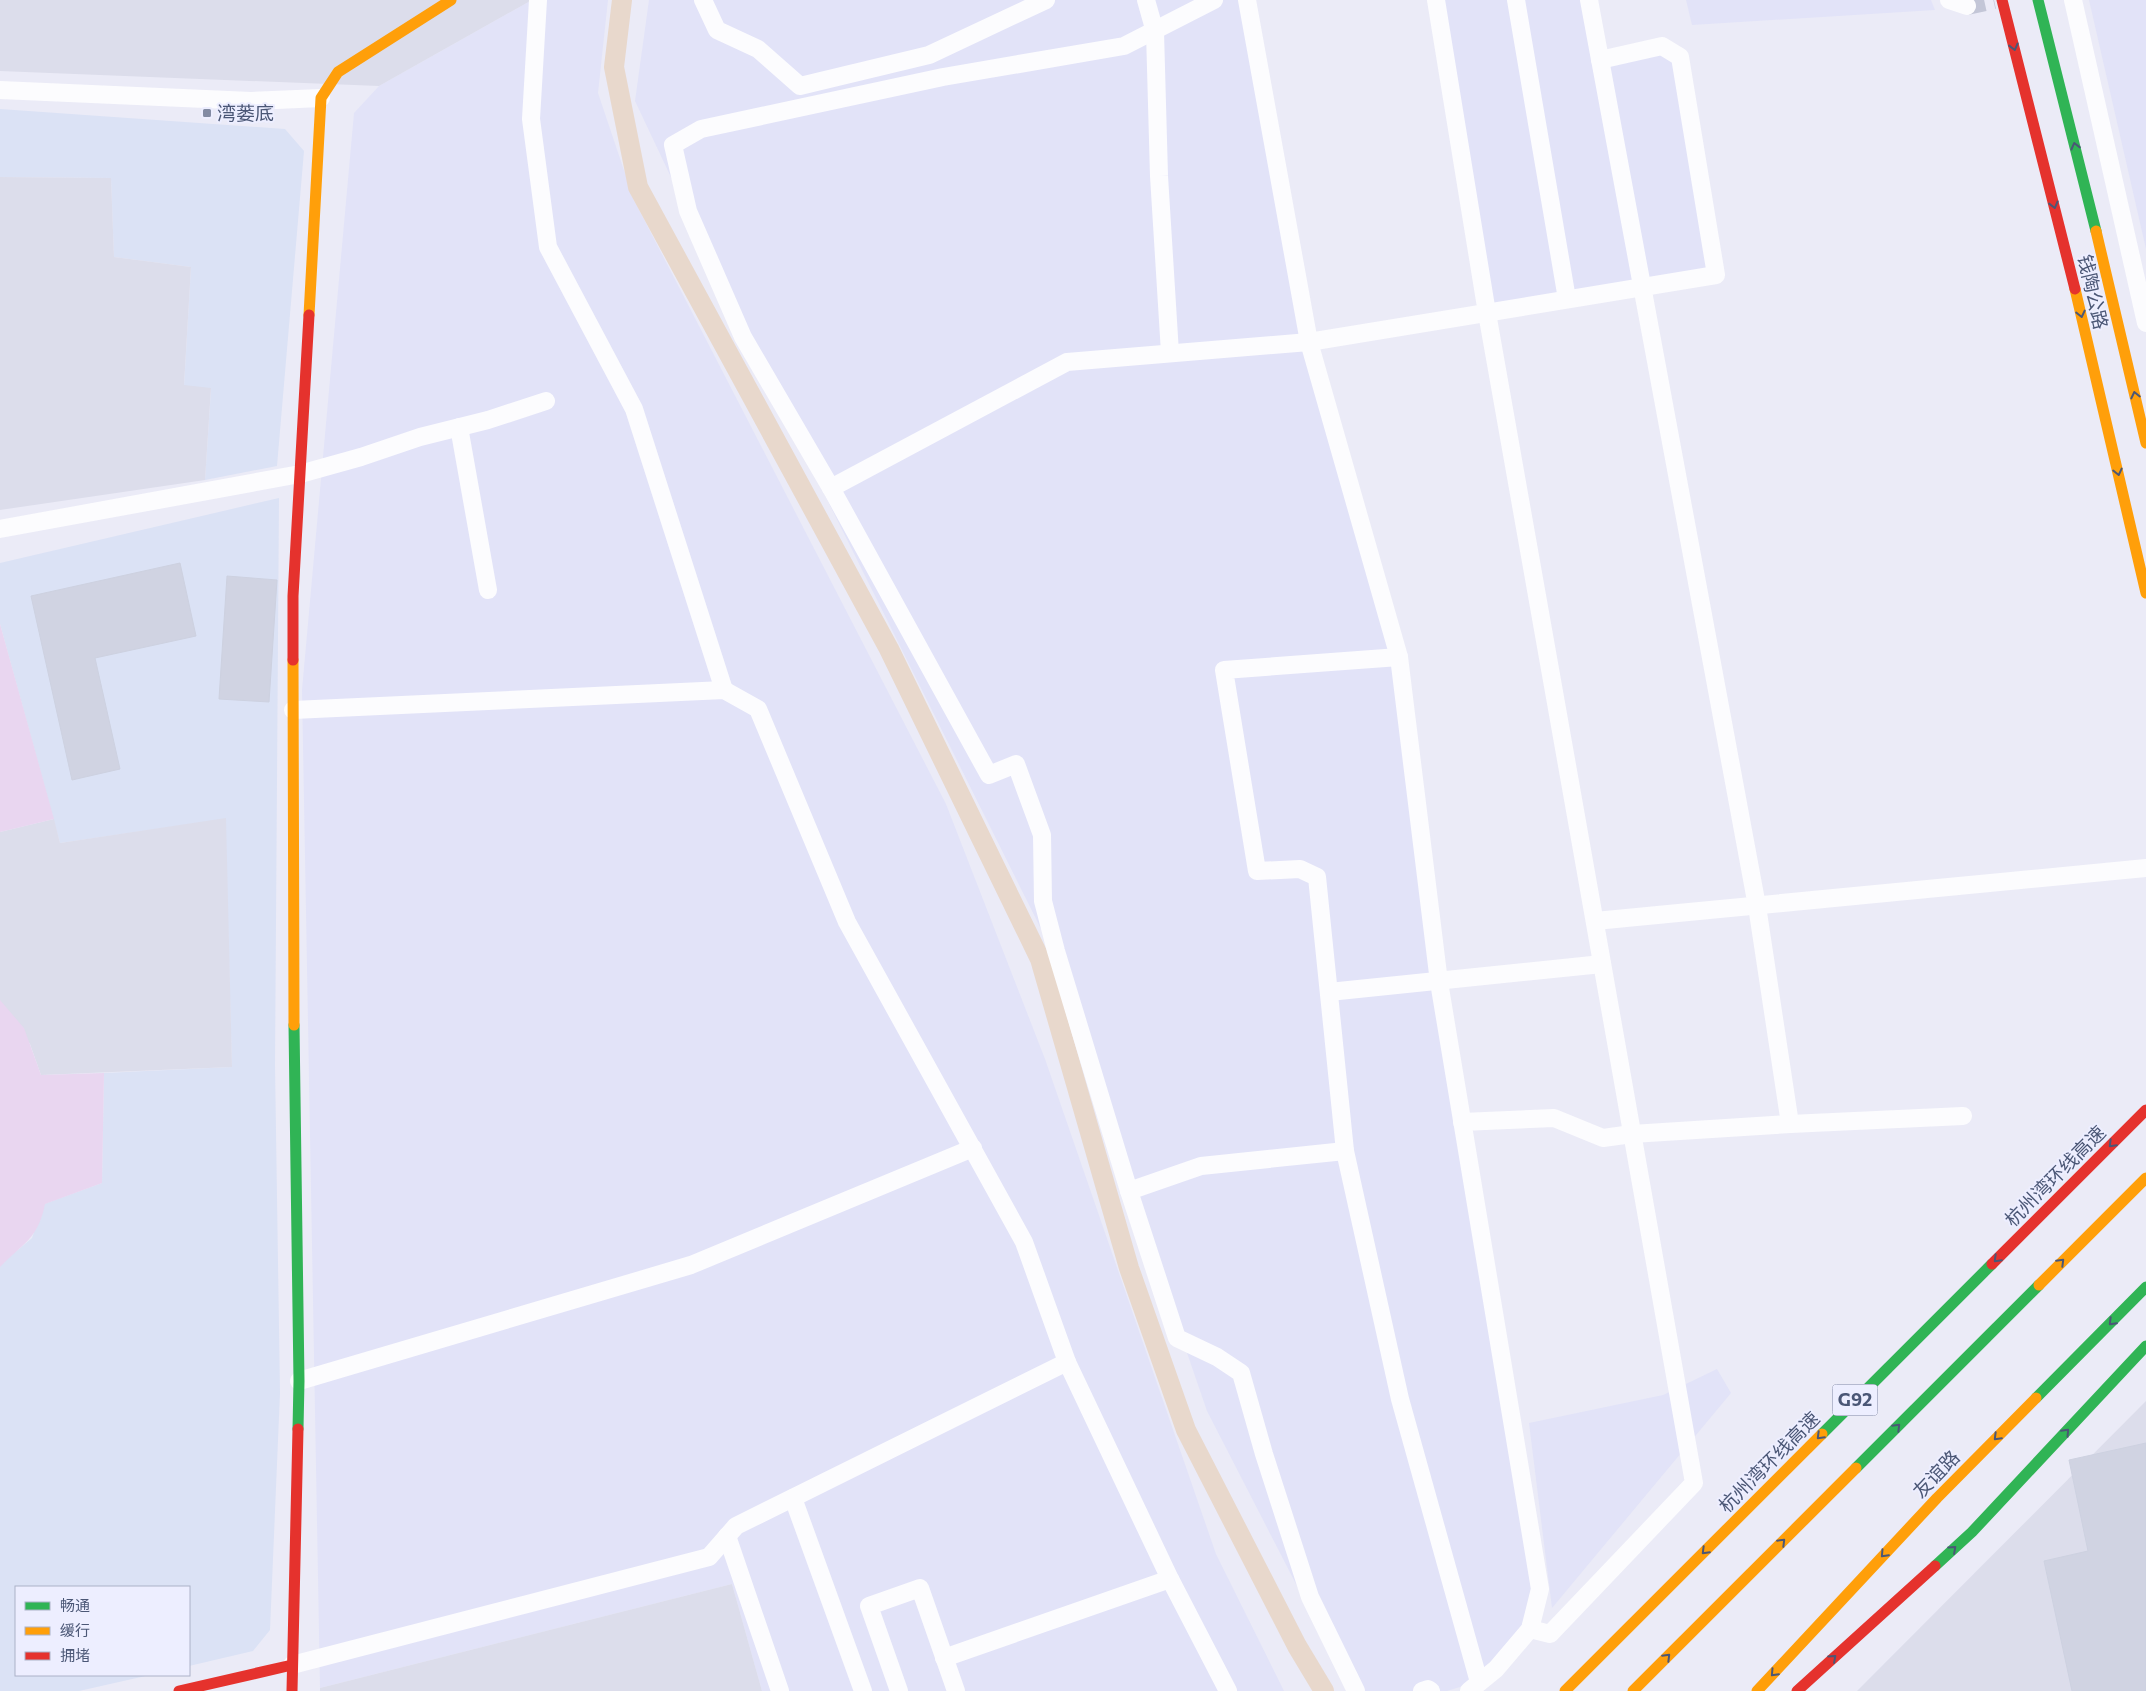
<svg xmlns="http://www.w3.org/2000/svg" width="2146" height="1691" viewBox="0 0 2146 1691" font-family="Commissioner,'Noto Sans SC',sans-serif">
  <rect width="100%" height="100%" fill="#ebebf7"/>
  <g fill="#e2e3f8">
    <path d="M 532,0 L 608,0 L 598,93 L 634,200 L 946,804 L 1045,1059 L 1216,1554 L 1284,1691 L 762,1691 L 732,1584 L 320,1688 L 302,690 L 354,113 L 379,86 Z"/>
    <path d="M 649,0 L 1239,0 L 1301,344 L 1391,658 L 1531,1589 L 1522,1625 L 1490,1663 L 1460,1687 L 1447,1691 L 1351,1691 L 1207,1411 L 1042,931 L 754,353 L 635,101 Z"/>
    <path d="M 1436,0 L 1583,0 L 1600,59 L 1662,46 L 1680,57 L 1716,275 L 1487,313 Z"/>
    <path d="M 1686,0 L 1931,0 L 1935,10 L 1692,25 Z"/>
    <path d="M 2089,0 L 2146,0 L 2146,249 Z"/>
    <path d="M 1717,1369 L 1731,1393 L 1552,1608 L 1529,1423 L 1663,1395 Z"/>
  </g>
  <g fill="#dbe2f5">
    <path d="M 0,109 L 285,129 L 304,151 L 277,466 L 205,480 L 211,389 L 184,386 L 191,267 L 114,257 L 111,178 L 0,177 Z"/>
    <path d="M 279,498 L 275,1065 L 280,1393 L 270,1630 L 253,1651 L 189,1666 L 189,1587 L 16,1587 L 16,1675 L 150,1675 L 79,1691 L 0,1691 L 0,1265 L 32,1238 L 44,1204 L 102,1183 L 104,1073 L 232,1067 L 225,819 L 60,843 L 0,624 L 0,563 Z"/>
  </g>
  <g fill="#dcddeb">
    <path d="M 0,0 L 532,0 L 379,86 L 0,71 Z"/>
    <path d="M 0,177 L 111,178 L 114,257 L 191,267 L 184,385 L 211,388 L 205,480 L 0,510 Z"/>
    <path d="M 226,818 L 232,1067 L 41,1075 L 30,1044 L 0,1003 L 0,832 L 54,819 L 60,843 Z"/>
    <path d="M 2146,1401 L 2146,1691 L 1857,1691 Z"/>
    <path d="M 732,1584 L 762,1691 L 320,1691 L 320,1688 Z"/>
  </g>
  <g fill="#e9d6f0">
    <path d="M 0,624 L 54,819 L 0,832 Z"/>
    <path d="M 0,1000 L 24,1028 L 41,1075 L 104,1073 L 102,1183 L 45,1204 C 38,1239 23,1243 0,1267 Z"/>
  </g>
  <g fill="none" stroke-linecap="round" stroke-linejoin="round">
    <path stroke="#e8d8cc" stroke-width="20" d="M 622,0 L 614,67 L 638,187 L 889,649 L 1040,959 L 1129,1268 L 1186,1430 L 1297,1646 L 1324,1691"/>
  </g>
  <g fill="#d0d3e2" stroke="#cdd1e0">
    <path d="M 180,563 L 196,636 L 95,658 L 120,769 L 72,780 L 31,596 Z"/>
    <path d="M 227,576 L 277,580 L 269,702 L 219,699 Z"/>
    <path d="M 2146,1443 L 2146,1691 L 2072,1691 L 2044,1561 L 2088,1551 L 2069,1460 Z"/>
  </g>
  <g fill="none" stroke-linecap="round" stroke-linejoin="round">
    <path stroke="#c3c6d7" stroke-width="18" stroke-dasharray="18 9" stroke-linecap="butt" d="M 1967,6 L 1994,0"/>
    <g stroke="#fcfcfe" stroke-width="18">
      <path d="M 538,0 L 531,119 L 548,247 L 634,409 L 724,690"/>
      <path d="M 703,0 L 717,30 L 758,49 L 800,86 L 929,55 L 1046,0"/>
      <path d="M 1146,0 L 1155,32 L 1159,176 L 1170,353"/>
      <path d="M 1214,0 L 1124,46 L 943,77 L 701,129 L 673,145 L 688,211 L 743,337 L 831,488 L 989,775 L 1016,764 L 1042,835 L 1043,901 L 1056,951 L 1129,1191 L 1177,1338 L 1217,1357 L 1241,1373 L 1264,1454 L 1310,1597 L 1356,1691"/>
      <path d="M 1247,0 L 1309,342 L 1399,657 L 1439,982 L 1540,1589 L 1530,1629 L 1496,1669 L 1469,1691"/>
      <path d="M 1436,0 L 1487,313 L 1694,1483 L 1550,1634 L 1530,1629"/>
      <path d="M 1516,0 L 1567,299"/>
      <path d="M 1589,0 L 1757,906 L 1790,1124"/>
      <path d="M 1949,0 L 1967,6"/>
      <path d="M 2073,0 L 2146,323"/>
      <path d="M 0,90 L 251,101 L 321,98"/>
      <path d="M 459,427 L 488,590"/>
      <path d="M 831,488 L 1067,362 L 1309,342 L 1716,275 L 1680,57 L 1662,46 L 1600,60"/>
      <path d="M 0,529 L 300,474 L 361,457 L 420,437 L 488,420 L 546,401"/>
      <path d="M 1399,657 L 1224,670 L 1257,871 L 1300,869 L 1317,877 L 1345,1151 L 1400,1399 L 1479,1682"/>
      <path d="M 293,710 L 724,690 L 758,709 L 847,922 L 1024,1242 L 1067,1362 L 1170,1579 L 1228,1691"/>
      <path d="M 1595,921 L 2146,868"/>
      <path d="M 1329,992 L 1602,964"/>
      <path d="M 1462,1122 L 1554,1118 L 1603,1138 L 1632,1134 L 1790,1124 L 1963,1116"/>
      <path d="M 1129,1191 L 1201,1166 L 1345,1151"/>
      <path d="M 299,1381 L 691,1265 L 973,1148"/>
      <path d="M 793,1498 L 863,1691"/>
      <path d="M 727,1536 L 780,1691"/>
      <path d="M 944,1658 L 1170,1579"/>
      <path d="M 292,1665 L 709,1557 L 736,1526 L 1067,1362"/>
      <path d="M 899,1691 L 869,1606 L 920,1588 L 956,1691"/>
      <path d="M 1422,1691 L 1428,1689 L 1431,1691"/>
    </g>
    <g stroke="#30b455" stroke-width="11">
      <path d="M 2038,0 L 2096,231"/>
      <path d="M 294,1025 L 299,1381 L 298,1429"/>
      <path d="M 2036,1398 L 2146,1287"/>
      <path d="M 1822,1434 L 1992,1264"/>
      <path d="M 1856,1468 L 2039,1285"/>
      <path d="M 1935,1566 L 1972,1532 L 2146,1346"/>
    </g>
    <g stroke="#ff9f0a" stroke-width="11">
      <path d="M 2096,231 L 2146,443"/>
      <path d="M 2075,289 L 2146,593"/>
      <path d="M 309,315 L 321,98 L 338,72 L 451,0"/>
      <path d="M 293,660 L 294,1025"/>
      <path d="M 2039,1285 L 2146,1178"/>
      <path d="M 1565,1691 L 1822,1434"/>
      <path d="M 1633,1691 L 1856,1468"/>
      <path d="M 1757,1691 L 1937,1498 L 2036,1398"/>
    </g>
    <g stroke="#e5322d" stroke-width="11">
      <path d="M 2002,0 L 2075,289"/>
      <path d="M 293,660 L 293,596 L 309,315"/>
      <path d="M 1992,1264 L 2146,1110"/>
      <path d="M 179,1691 L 292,1665"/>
      <path d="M 292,1691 L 298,1429"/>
      <path d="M 1797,1691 L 1935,1566"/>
    </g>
  </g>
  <defs><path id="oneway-chevron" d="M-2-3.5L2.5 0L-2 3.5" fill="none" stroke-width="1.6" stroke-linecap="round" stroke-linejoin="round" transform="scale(1.25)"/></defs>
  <g stroke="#4b5776">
    <use href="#oneway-chevron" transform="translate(2014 47) rotate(76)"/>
    <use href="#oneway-chevron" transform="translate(2075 146) rotate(-104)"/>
    <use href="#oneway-chevron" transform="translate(2054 205) rotate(76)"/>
    <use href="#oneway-chevron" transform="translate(2081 314) rotate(77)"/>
    <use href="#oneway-chevron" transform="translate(2135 395) rotate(-103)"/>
    <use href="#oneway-chevron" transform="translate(2118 472) rotate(77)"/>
    <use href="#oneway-chevron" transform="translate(2112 1144) rotate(135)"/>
    <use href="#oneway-chevron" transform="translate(1997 1259) rotate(135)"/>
    <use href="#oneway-chevron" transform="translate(2061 1262) rotate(-45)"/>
    <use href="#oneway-chevron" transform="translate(2112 1322) rotate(135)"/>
    <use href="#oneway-chevron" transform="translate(1897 1427) rotate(-45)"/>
    <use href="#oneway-chevron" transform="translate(2066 1432) rotate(-47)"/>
    <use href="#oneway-chevron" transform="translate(1820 1436) rotate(135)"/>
    <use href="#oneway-chevron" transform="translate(1997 1437) rotate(135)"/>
    <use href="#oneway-chevron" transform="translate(1782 1542) rotate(-45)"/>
    <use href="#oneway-chevron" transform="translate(1953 1549) rotate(-42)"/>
    <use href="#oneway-chevron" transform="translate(1705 1551) rotate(135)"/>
    <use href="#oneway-chevron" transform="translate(1884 1554) rotate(133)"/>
    <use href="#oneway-chevron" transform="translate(1667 1657) rotate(-45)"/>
    <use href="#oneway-chevron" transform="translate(1833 1658) rotate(-42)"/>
    <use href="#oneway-chevron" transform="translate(1774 1673) rotate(133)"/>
  </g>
  <rect fill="#838ba3" stroke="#edeeff" stroke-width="2" x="202" y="108" width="10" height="10" rx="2.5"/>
  <g text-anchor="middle" stroke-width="4" stroke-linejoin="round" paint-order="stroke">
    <rect fill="#edeeff" stroke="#7c849f" stroke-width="1" x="1832.5" y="1384.5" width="45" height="31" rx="4"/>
    <g font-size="18" font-weight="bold" fill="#4b5776">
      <text x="1855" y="1406">G92</text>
    </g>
    <g font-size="19" fill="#4b5776" stroke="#edeeff" text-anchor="start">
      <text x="217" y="120">湾蒌底</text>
    </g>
    <g font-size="19" fill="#4b5776" stroke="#edeeff">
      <text transform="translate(2093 292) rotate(77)" y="7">钱陶公路</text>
      <text transform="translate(2055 1176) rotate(-45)" y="7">杭州湾环线高速</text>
      <text transform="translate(1769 1462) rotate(-45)" y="7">杭州湾环线高速</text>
      <text transform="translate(1936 1474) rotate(-46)" y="7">友谊路</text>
    </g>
  </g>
  <rect x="15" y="1586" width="175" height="90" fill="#edeeff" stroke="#acb2c8"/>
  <rect x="25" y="1602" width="25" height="8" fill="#30b455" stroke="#acb2c8"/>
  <text x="60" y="1611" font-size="15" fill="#4b5776">畅通</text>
  <rect x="25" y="1627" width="25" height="8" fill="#ff9f0a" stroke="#acb2c8"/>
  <text x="60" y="1636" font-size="15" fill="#4b5776">缓行</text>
  <rect x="25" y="1652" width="25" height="8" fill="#e5322d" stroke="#acb2c8"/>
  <text x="60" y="1661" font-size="15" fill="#4b5776">拥堵</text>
</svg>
